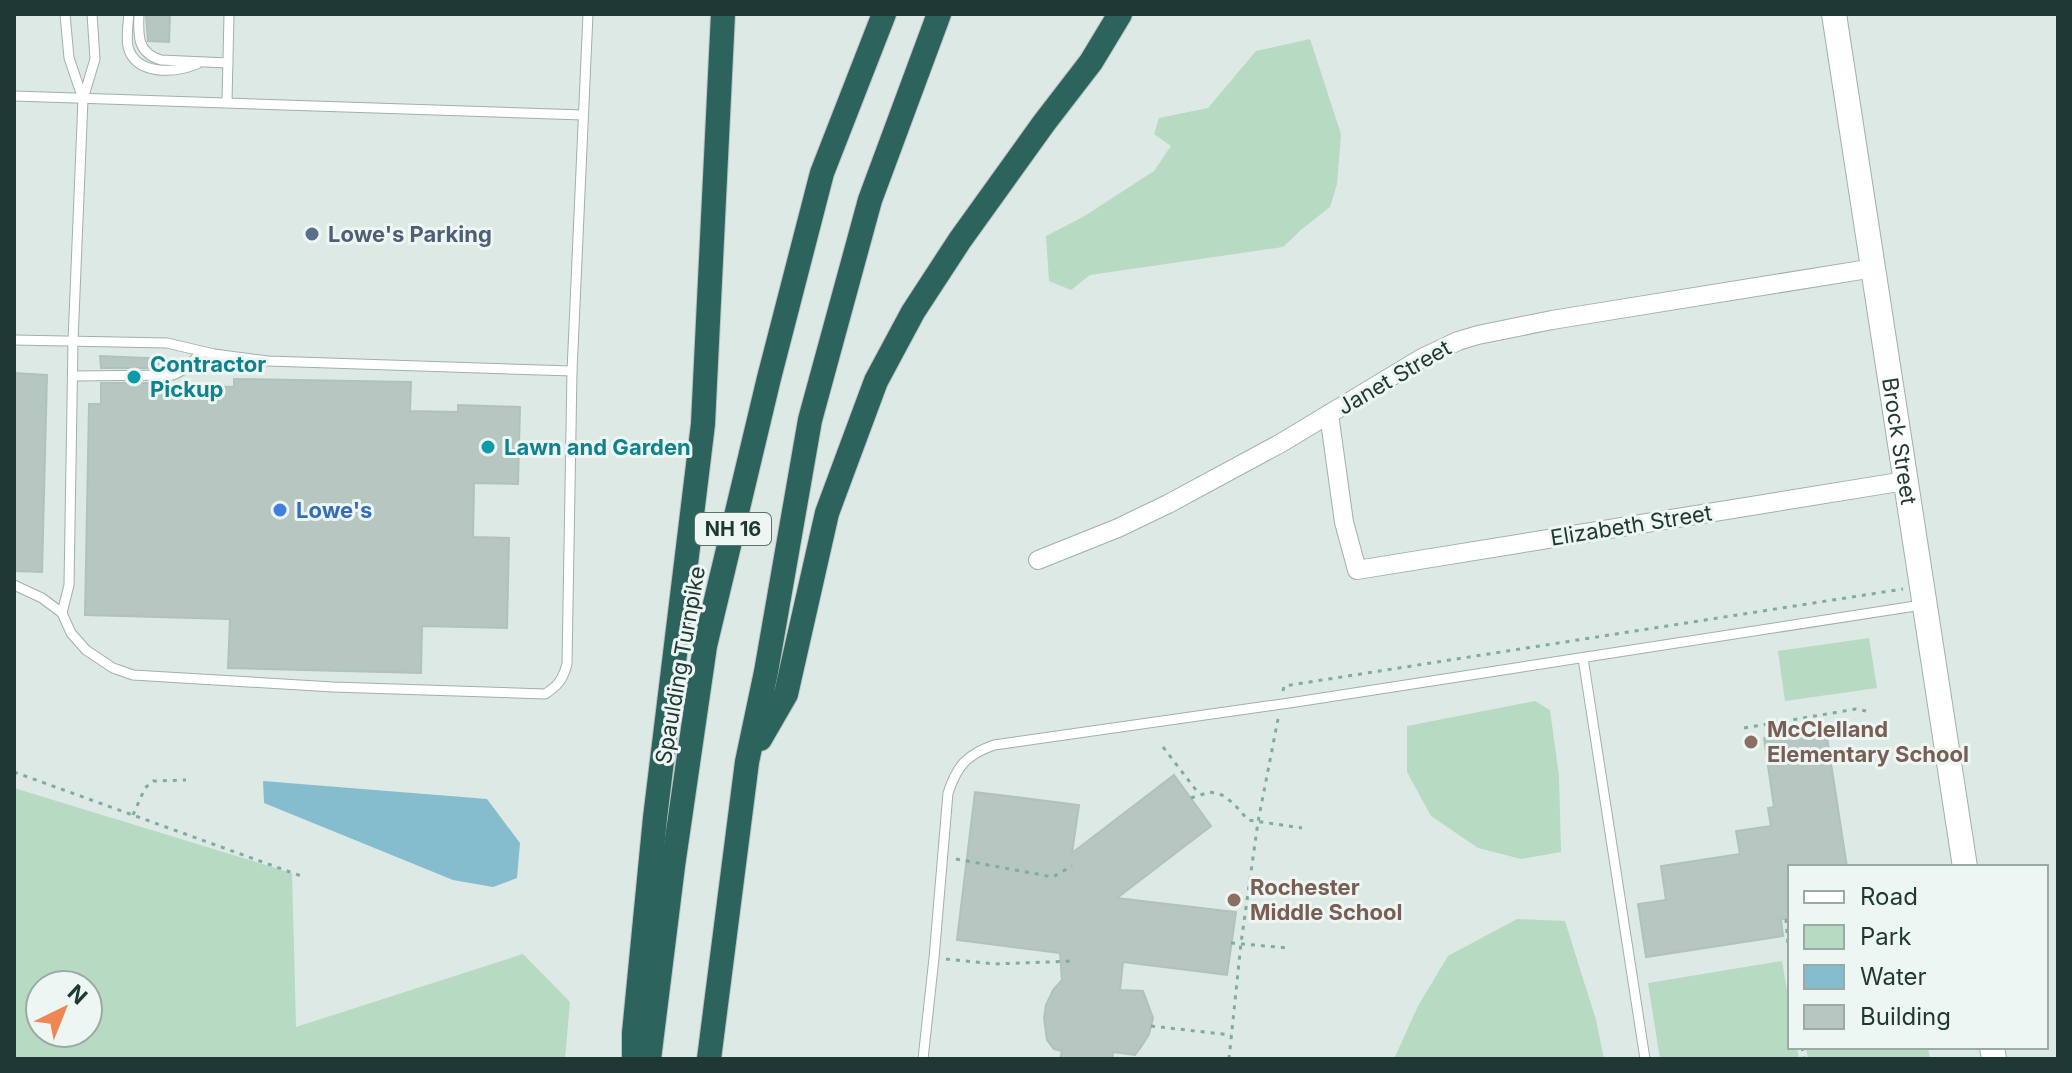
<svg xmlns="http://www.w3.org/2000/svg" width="2072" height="1073" viewBox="0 0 2072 1073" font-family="Inter,sans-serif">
  <rect width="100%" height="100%" fill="#dde9e5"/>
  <g fill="#b6dac2" fill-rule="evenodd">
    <path d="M 1310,39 L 1341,134 L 1337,184 L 1330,207 L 1302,229 L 1283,247 L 1090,275 L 1071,290 L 1049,281 L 1046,236 L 1083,217 L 1154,171 L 1171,146 L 1154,134 L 1159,118 L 1208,108 L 1256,51 Z"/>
    <path d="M 1869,638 L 1877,688 L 1785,701 L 1778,651 Z"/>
    <path d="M 1535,701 L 1550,710 L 1559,776 L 1561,852 L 1521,859 L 1478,848 L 1431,816 L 1407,772 L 1407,726 Z"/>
    <path d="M 14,788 L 292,873 L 296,1027 L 523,954 L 570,1002 L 565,1059 L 14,1059 ZM 88,985 L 88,1033 L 40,1033 L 40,985 Z"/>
    <path d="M 1517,919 L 1565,921 L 1596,1020 L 1604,1059 L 1394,1059 L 1418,1006 L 1448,956 Z"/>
    <path d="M 1782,961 L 1790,1008 L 1790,1047 L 1797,1047 L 1799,1059 L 1660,1059 L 1648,983 Z"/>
    <path d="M 1806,1047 L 1928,1047 L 1930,1059 L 1808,1059 Z"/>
  </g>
  <path fill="#85bdce" d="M 263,781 L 487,799 L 520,843 L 517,878 L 493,887 L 453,880 L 264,803 Z"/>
  <g fill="#b6c6c1" stroke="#b0c2bc" stroke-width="2">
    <path d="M 146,14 L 170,14 L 169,42 L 148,41 Z"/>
    <path d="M 100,356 L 168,359 L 167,368 L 101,368 Z"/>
    <path d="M 14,373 L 47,375 L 42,572 L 14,571 Z"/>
    <path d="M 234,379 L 411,382 L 410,411 L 458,412 L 458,405 L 520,407 L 518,484 L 474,483 L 473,537 L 509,538 L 507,628 L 422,626 L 421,673 L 228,668 L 230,619 L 85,615 L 89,404 L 101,404 L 101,383 L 167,383 L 166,395 L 204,396 L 204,386 L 234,387 Z"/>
    <path d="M 1826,731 L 1847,867 L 1790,867 L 1790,918 L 1781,919 L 1783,936 L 1646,957 L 1638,904 L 1666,900 L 1661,866 L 1740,854 L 1736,831 L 1771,826 L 1768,808 L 1774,807 L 1764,738 L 1800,732 L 1801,735 Z"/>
    <path d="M 1174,775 L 1211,826 L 1117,898 L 1236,912 L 1227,975 L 1123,962 L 1120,990 L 1143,991 L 1153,1018 L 1149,1034 L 1143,1044 L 1135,1055 L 1113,1052 L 1112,1059 L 1060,1059 L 1062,1051 L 1054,1049 L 1047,1040 L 1044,1018 L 1046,1005 L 1053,990 L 1062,980 L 1060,953 L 957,940 L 975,792 L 1079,805 L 1072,853 Z"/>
  </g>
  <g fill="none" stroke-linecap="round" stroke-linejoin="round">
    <g stroke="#a0b0ac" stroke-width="11">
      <g id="service">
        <path d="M 65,14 L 69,58 L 83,99"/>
        <path d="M 129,14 C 128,24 126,37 128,47 C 136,76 175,73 197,64"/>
        <path d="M 139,14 C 138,35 137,53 161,60 L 228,63"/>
        <path d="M 14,96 L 583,115"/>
        <path d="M 227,102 L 229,14"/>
        <path d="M 14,340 L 167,343 L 214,354 L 268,361 L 572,371 L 588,14"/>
        <path d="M 73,376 L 173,375 L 185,369 L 202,352"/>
        <path d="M 14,585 L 42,598 L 62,613 L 71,633 L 86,650 L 113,668 L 133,675 L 333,687 L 545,694 C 558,686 563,679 567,664 L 572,371"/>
        <path d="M 62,613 L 69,585 L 73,341 L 83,99 L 95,59 L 92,14"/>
        <path d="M 1583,658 L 1645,1059"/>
        <path d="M 923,1059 L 934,958 L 948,793 C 957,766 966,755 994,745 L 1296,702 L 1922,605"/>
      </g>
    </g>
    <g stroke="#a0b0ac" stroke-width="20">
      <g id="minor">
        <path d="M 1329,414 L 1344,522 L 1357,570 L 1905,481"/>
        <path d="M 1038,560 L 1118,528 L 1168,504 L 1281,443 L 1422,358 L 1458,341 L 1478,335 L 1552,320 L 1874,268"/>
      </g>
    </g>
    <g stroke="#a0b0ac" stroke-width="26">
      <g id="tertiary">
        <path id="s1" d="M 1834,14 L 1965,867"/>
        <path d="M 1992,1047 L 1994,1059"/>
      </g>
    </g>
    <g stroke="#bcc3c2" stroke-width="26">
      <g id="motorway">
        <path d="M 760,739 L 786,694 L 827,513 L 876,381 L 913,312 L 960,240 L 1044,123 L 1091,62 L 1120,14"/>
        <path d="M 634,1059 L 634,1033 L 655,818 L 703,424 L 723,14"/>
        <path d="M 649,1059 L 673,866 L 705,646 L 769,378 L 822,173 L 884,14"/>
        <path d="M 709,1059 L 747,762 L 766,672 L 810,420 L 870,200 L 939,14"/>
      </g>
    </g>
    <g stroke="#7eaca1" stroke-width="3" stroke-dasharray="4 6" stroke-linecap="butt">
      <path d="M 1283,691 L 1284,686 L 1903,589"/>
      <path d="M 1744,728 L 1856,709 L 1866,711"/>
      <path d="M 1163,747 L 1199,794"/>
      <path d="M 14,772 L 304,877"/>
      <path d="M 1191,798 L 1210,792 L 1222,795 L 1233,803 L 1248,820 L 1302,828"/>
      <path d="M 133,815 L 145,788 L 153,781 L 186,780"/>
      <path d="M 956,859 L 1053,877 L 1072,866"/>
      <path d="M 1786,919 L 1790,970"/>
      <path d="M 1231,943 L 1288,948"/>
      <path d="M 946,959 L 995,964 L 1073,961"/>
      <path d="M 1151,1026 L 1231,1035"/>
      <path d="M 1802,1047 L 1804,1059"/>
      <path d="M 1229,1059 L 1241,943 L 1258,822 L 1278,719"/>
    </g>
    <use href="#service" stroke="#fff" stroke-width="9"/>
    <use href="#minor" stroke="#fff" stroke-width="18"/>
    <use href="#tertiary" stroke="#fff" stroke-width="24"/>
    <use href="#motorway" stroke="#2c635c" stroke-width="24"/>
  </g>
  <circle fill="#5c6f8a" stroke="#edf6f2" stroke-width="3" cx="312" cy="234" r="8"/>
  <g fill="#0f9aa8" stroke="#edf6f2" stroke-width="3">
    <circle cx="134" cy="377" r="8"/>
    <circle cx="488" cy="447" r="8"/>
  </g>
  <circle fill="#3f7fe0" stroke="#edf6f2" stroke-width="3" cx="280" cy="510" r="8"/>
  <g fill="#8d6e63" stroke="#edf6f2" stroke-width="3">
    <circle cx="1751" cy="742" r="8"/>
    <circle cx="1234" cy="900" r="8"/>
  </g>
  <g text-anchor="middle" stroke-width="6" stroke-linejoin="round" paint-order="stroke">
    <rect fill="#edf6f2" stroke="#5d716c" stroke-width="2" x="695" y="513" width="76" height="32" rx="6"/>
    <g font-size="20" font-weight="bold" fill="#1f3833">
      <text x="733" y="536">NH 16</text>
    </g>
    <g font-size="22" font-weight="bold" fill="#4e5e75" stroke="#edf6f2" text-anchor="start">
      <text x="328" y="242">Lowe's Parking</text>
    </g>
    <g font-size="22" font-weight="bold" fill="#0d838f" stroke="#edf6f2" text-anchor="start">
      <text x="150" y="372">Contractor<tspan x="150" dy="25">Pickup</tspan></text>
      <text x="504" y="455">Lawn and Garden</text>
    </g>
    <g font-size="22" fill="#1f3833" stroke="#edf6f2">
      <text transform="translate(1394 377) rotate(-30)" y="8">Janet Street</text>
      <text dy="8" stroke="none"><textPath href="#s1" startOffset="432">Brock Street</textPath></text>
      <text transform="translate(1631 525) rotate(-9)" y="8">Elizabeth Street</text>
      <text transform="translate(680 665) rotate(-80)" y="8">Spaulding Turnpike</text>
    </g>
    <g font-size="22" font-weight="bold" fill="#366cbe" stroke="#edf6f2" text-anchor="start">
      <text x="296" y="518">Lowe's</text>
    </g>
    <g font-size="22" font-weight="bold" fill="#785e54" stroke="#edf6f2" text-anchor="start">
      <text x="1767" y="737">McClelland<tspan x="1767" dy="25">Elementary School</tspan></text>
      <text x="1250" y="895">Rochester<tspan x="1250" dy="25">Middle School</tspan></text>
    </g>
  </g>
  <rect width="2072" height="1073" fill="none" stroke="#1f3833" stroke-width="32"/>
  <rect x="1788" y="865" width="260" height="184" fill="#edf6f2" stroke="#9baaa6" stroke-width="2"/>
  <rect x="1804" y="891" width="40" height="12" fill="#ffffff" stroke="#9baaa6" stroke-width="2"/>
  <text x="1860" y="905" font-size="24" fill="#1f3833">Road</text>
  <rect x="1804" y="925" width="40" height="24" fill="#b6dac2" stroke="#9baaa6" stroke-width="2"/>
  <text x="1860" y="945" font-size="24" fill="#1f3833">Park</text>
  <rect x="1804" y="965" width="40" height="24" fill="#85bdce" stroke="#9baaa6" stroke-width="2"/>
  <text x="1860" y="985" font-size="24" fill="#1f3833">Water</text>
  <rect x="1804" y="1005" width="40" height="24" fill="#b6c6c1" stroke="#9baaa6" stroke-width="2"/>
  <text x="1860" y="1025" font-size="24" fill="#1f3833">Building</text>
  <g transform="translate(64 1009) rotate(43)"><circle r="38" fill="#edf6f2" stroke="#9baaa6" stroke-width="2"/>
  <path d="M0-6L14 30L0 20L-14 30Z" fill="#ef8755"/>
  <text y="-12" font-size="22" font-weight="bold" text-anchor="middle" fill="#1f3833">N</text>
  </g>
</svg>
